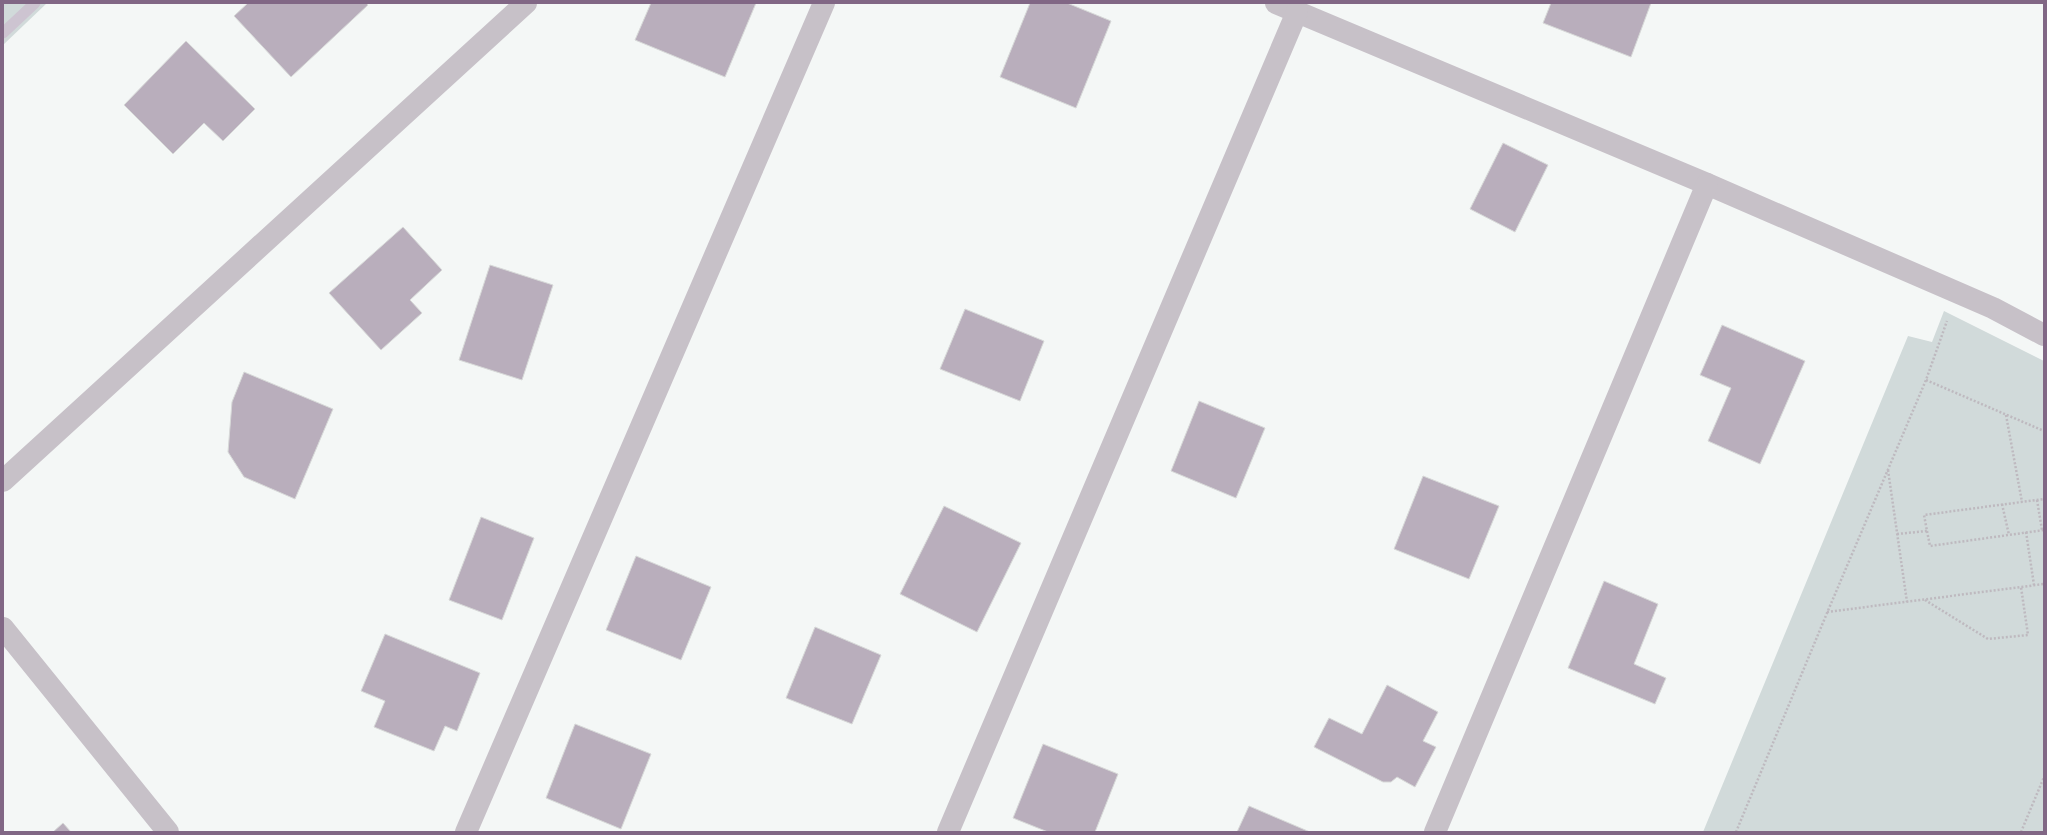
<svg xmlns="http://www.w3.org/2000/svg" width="2047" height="835" viewBox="0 0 2047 835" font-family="Jost,sans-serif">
  <rect width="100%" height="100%" fill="#f4f7f6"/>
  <g fill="#d1dada">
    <path d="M 3,3 L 47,3 L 3,45 Z"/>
    <path d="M 1944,311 L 2044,361 L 2044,832 L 1703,832 L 1908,336 L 1932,342 Z"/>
  </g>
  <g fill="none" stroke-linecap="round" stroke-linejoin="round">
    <path stroke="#cdc4d1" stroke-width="11" d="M 3,33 L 35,3"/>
  </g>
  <g fill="#b9aebc" stroke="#d7d9d8">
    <path d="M 248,3 L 366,3 L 368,5 L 291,77 L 234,16 Z"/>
    <path d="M 651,3 L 756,3 L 725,77 L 635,40 Z"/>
    <path d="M 1030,3 L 1067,3 L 1111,21 L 1076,108 L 1000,77 Z"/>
    <path d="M 1551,3 L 1651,3 L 1631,57 L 1543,23 Z"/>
    <path d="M 186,41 L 255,109 L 223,141 L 204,123 L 173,154 L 124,105 Z"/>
    <path d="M 1503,143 L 1548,165 L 1515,232 L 1470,209 Z"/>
    <path d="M 403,227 L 442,270 L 410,300 L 422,313 L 381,350 L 329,293 Z"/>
    <path d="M 490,265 L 553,285 L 522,380 L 459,360 Z"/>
    <path d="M 965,309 L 1044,341 L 1020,401 L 940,369 Z"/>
    <path d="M 1722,325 L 1805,361 L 1760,464 L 1708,441 L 1731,388 L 1700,375 Z"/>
    <path d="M 244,372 L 333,409 L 295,499 L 244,477 L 228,452 L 232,402 Z"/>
    <path d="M 1199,401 L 1265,428 L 1236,498 L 1171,471 Z"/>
    <path d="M 1423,476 L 1499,506 L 1469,579 L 1394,549 Z"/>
    <path d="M 944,506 L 1021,543 L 977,632 L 900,594 Z"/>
    <path d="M 481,517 L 534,538 L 502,620 L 449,600 Z"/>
    <path d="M 636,556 L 711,587 L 681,660 L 606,630 Z"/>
    <path d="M 1604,581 L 1658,604 L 1634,664 L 1666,678 L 1655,704 L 1568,668 Z"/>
    <path d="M 815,627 L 881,655 L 852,724 L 786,698 Z"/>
    <path d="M 385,634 L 480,673 L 457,731 L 445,726 L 434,751 L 374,727 L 385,701 L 361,691 Z"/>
    <path d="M 1387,685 L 1438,712 L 1423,741 L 1436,747 L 1415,787 L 1397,777 L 1391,782 L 1383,782 L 1314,747 L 1329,718 L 1362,734 Z"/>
    <path d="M 575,724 L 651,754 L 621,829 L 546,798 Z"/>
    <path d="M 1043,744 L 1118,774 L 1095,832 L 1048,832 L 1013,818 Z"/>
    <path d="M 1249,806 L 1310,832 L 1237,832 Z"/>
    <path d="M 63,823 L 71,832 L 53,832 Z"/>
  </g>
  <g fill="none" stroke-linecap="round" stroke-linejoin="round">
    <g stroke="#beb9bf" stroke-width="2.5" stroke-dasharray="2 2" stroke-linecap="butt">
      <path d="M 1926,380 L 2044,431"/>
      <path d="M 2006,415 L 2022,502"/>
      <path d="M 1888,470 L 1907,602"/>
      <path d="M 2037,500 L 2042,530"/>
      <path d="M 2002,504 L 2009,535"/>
      <path d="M 1927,531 L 1930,546 L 2044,530"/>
      <path d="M 2026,532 L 2034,585"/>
      <path d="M 1897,534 L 1927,531 L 1924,515 L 2044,499"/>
      <path d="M 1925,600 L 1988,639 L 2028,635 L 2021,587"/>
      <path d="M 1827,612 L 2044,584"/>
      <path d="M 1736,832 L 1827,613 L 1926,380 L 1947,321"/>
      <path d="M 2021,832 L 2044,777"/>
    </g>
    <g stroke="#c7c1c8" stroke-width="22">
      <path d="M 1276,3 L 1707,184 L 1993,308 L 2044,335"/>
      <path d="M 3,481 L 526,3"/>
      <path d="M 3,628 L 168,832"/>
      <path d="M 466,832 L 824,3"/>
      <path d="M 948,832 L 1297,12"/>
      <path d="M 1435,832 L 1707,184"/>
    </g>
  </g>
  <rect width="2047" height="835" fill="none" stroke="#816785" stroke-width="8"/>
</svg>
